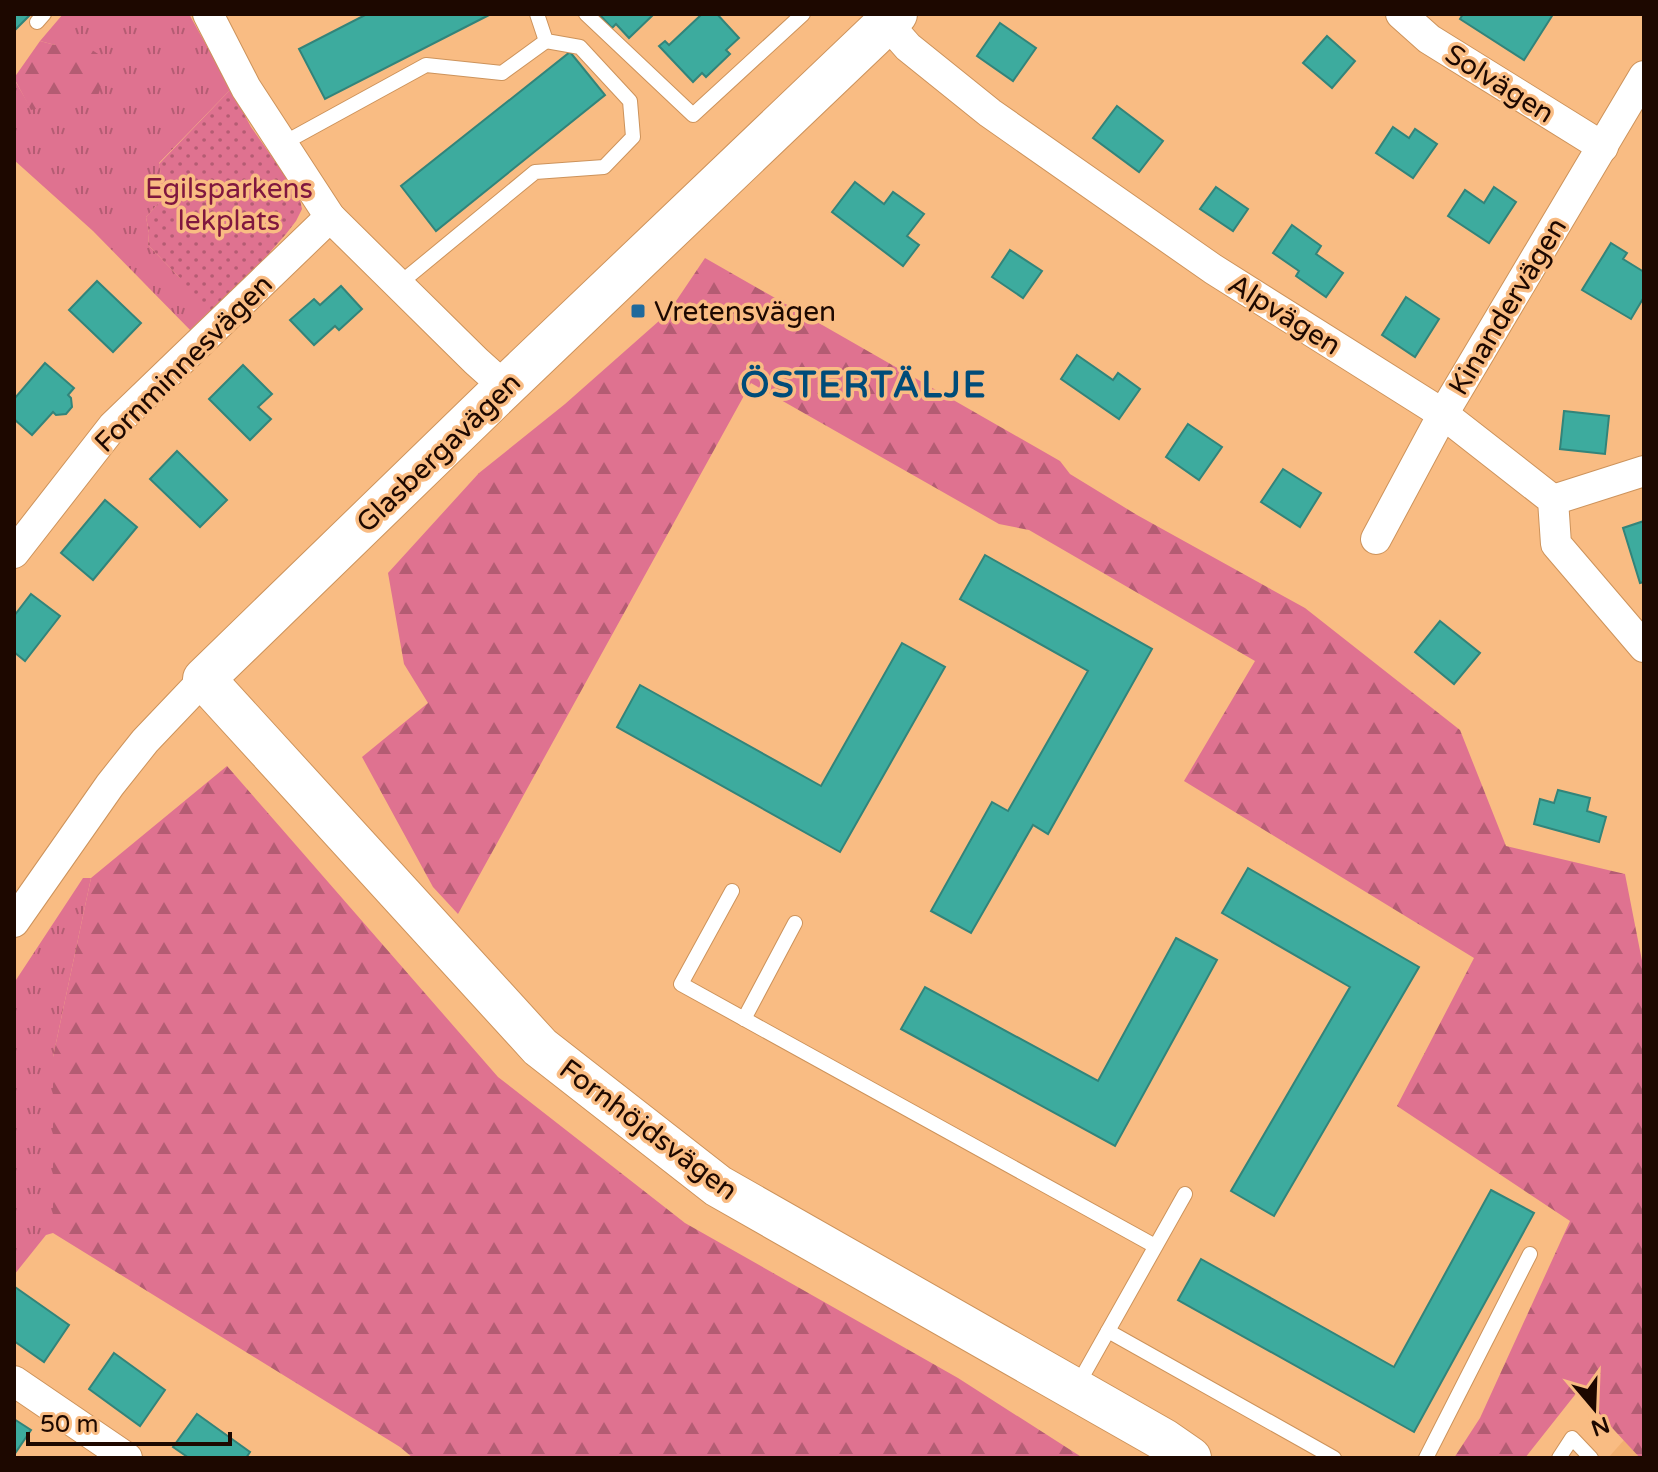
<svg xmlns="http://www.w3.org/2000/svg" width="1658" height="1472" viewBox="0 0 1658 1472" font-family="'Varela Round',sans-serif">
  <defs>
    <pattern id="grass-tufts" width="24" height="20" patternUnits="userSpaceOnUse" patternTransform="scale(2)"><rect width="24" height="20" fill="#df7290"/><path d="M3 7l-1-3M5 7V3M7 7l1-3M15 17l-1-3M17 17v-4M19 17l1-3" fill="none" stroke="#b45c73"/></pattern>
    <pattern id="forest-firs" width="22" height="20" patternUnits="userSpaceOnUse" patternTransform="scale(2)"><rect width="22" height="20" fill="#df7290"/><path d="M5 1l3.5 6h-7zM16 11l3.5 6h-7z" fill="#b45c73"/></pattern>
    <pattern id="park-dots" width="8" height="8" patternUnits="userSpaceOnUse" patternTransform="scale(2)"><rect width="8" height="8" fill="#df7290"/><path d="M2 2h.1M6 6h.1" fill="none" stroke="#b45c73" stroke-width="1.8" stroke-linecap="round"/></pattern>
  </defs>
  <rect width="100%" height="100%" fill="#f9bc83"/>
  <path fill="#f2b071" d="M 1624,1440 L 1640,1458 L 1608,1458 Z"/>
  <g fill="url(#grass-tufts)">
    <path d="M 63,14 L 189,14 L 231,89 L 159,163 L 165,196 L 146,217 L 149,233 L 148,245 L 180,278 L 269,253 L 195,335 L 93,231 L 14,160 L 14,79 L 32,110 L 55,45 L 40,41 Z"/>
    <path d="M 83,878 L 91,878 L 53,1057 L 53,1233 L 46,1235 L 14,1275 L 14,983 Z"/>
  </g>
  <g fill="url(#forest-firs)">
    <path d="M 75,39 L 109,61 L 98,96 L 31,110 L 14,78 L 40,41 L 55,45 Z"/>
    <path d="M 705,258 L 1060,461 L 1070,474 L 1137,515 L 1305,608 L 1460,730 L 1506,846 L 1625,874 L 1644,971 L 1644,1458 L 1640,1458 L 1578,1391 L 1525,1458 L 1454,1458 L 1480,1418 L 1570,1221 L 1397,1106 L 1474,958 L 1184,781 L 1255,661 L 1029,530 L 999,524 L 751,383 L 458,914 L 433,887 L 362,757 L 428,703 L 404,664 L 388,573 L 479,473 L 565,404 L 668,313 Z"/>
    <path d="M 227,766 L 498,1077 L 685,1223 L 958,1378 L 1083,1458 L 413,1458 L 400,1447 L 53,1233 L 53,1057 L 91,878 Z"/>
  </g>
  <path fill="url(#park-dots)" d="M 231,89 L 251,127 L 299,195 L 302,209 L 296,221 L 286,234 L 212,318 L 192,296 L 180,278 L 148,245 L 149,233 L 146,217 L 165,196 L 159,164 Z"/>
  <g fill="#3dab9e" stroke="#32847a" stroke-width="2">
    <path d="M 14,14 L 31,14 L 14,31 Z"/>
    <path d="M 367,14 L 491,14 L 325,99 L 299,49 Z"/>
    <path d="M 599,14 L 654,14 L 629,38 L 616,24 L 612,28 Z"/>
    <path d="M 702,14 L 717,14 L 739,38 L 726,50 L 730,54 L 706,77 L 702,73 L 693,82 L 659,46 L 665,41 L 669,45 Z"/>
    <path d="M 1463,14 L 1550,14 L 1552,16 L 1524,60 L 1460,19 Z"/>
    <path d="M 1000,23 L 1036,48 L 1013,81 L 977,56 Z"/>
    <path d="M 1327,36 L 1355,61 L 1332,88 L 1303,63 Z"/>
    <path d="M 570,52 L 605,95 L 436,231 L 401,186 Z"/>
    <path d="M 1117,106 L 1163,141 L 1139,172 L 1093,138 Z"/>
    <path d="M 1393,127 L 1409,138 L 1415,129 L 1437,144 L 1413,178 L 1376,153 Z"/>
    <path d="M 855,182 L 884,204 L 893,192 L 924,214 L 907,236 L 919,245 L 903,266 L 832,212 Z"/>
    <path d="M 1216,187 L 1248,209 L 1233,231 L 1200,209 Z"/>
    <path d="M 1494,187 L 1516,202 L 1489,243 L 1448,216 L 1465,190 L 1484,203 Z"/>
    <path d="M 1292,225 L 1321,246 L 1316,254 L 1343,273 L 1326,297 L 1296,276 L 1299,271 L 1273,253 Z"/>
    <path d="M 1611,243 L 1627,253 L 1623,259 L 1644,272 L 1644,297 L 1631,319 L 1582,290 Z"/>
    <path d="M 1010,250 L 1042,271 L 1023,298 L 992,277 Z"/>
    <path d="M 97,281 L 141,323 L 113,352 L 69,310 Z"/>
    <path d="M 341,286 L 362,309 L 339,330 L 335,326 L 314,345 L 290,320 L 314,299 L 320,305 Z"/>
    <path d="M 1406,297 L 1439,319 L 1415,357 L 1382,335 Z"/>
    <path d="M 1077,355 L 1113,380 L 1118,373 L 1140,389 L 1119,419 L 1061,379 Z"/>
    <path d="M 45,363 L 74,388 L 68,395 L 71,398 L 72,407 L 66,414 L 56,415 L 53,412 L 32,435 L 14,419 L 14,399 Z"/>
    <path d="M 243,365 L 272,394 L 258,407 L 271,419 L 250,440 L 209,399 Z"/>
    <path d="M 1564,411 L 1609,416 L 1605,454 L 1560,449 Z"/>
    <path d="M 1188,424 L 1222,447 L 1199,480 L 1166,457 Z"/>
    <path d="M 177,451 L 227,500 L 200,527 L 150,479 Z"/>
    <path d="M 1283,469 L 1321,493 L 1300,527 L 1261,502 Z"/>
    <path d="M 105,500 L 137,527 L 93,580 L 61,553 Z"/>
    <path d="M 1644,521 L 1644,582 L 1640,583 L 1623,528 Z"/>
    <path d="M 985,555 L 1152,649 L 1048,834 L 1033,825 L 971,933 L 931,911 L 992,802 L 1008,811 L 1088,671 L 960,599 Z"/>
    <path d="M 31,594 L 60,616 L 25,661 L 14,652 L 14,616 Z"/>
    <path d="M 1440,621 L 1480,653 L 1454,684 L 1415,652 Z"/>
    <path d="M 902,643 L 945,667 L 840,852 L 617,727 L 640,685 L 821,786 Z"/>
    <path d="M 1558,790 L 1590,798 L 1587,811 L 1606,817 L 1599,842 L 1534,824 L 1540,799 L 1554,803 Z"/>
    <path d="M 1248,868 L 1419,967 L 1274,1216 L 1231,1191 L 1350,987 L 1222,913 Z"/>
    <path d="M 1176,938 L 1217,960 L 1115,1146 L 901,1029 L 925,987 L 1098,1081 Z"/>
    <path d="M 1491,1190 L 1534,1213 L 1414,1432 L 1178,1300 L 1201,1259 L 1394,1367 Z"/>
    <path d="M 15,1287 L 69,1325 L 44,1362 L 14,1341 Z"/>
    <path d="M 114,1353 L 165,1390 L 140,1426 L 89,1389 Z"/>
    <path d="M 197,1414 L 250,1452 L 246,1458 L 189,1458 L 173,1447 Z"/>
    <path d="M 14,1419 L 31,1430 L 14,1455 Z"/>
  </g>
  <g fill="none" stroke-linecap="round" stroke-linejoin="round">
    <g stroke="#cd935b" stroke-width="16">
      <g id="lane">
        <path d="M 586,14 L 693,115 L 803,14"/>
        <path d="M 37,22 L 44,14"/>
        <path d="M 282,144 L 426,65 L 502,73 L 546,41"/>
        <path d="M 399,284 L 535,172 L 604,167 L 633,137 L 630,101 L 580,47 L 546,41 L 537,14"/>
        <path d="M 732,891 L 681,984 L 1155,1246"/>
        <path d="M 744,1019 L 795,923"/>
        <path d="M 1108,1331 L 1334,1458"/>
        <path d="M 1077,1386 L 1185,1194"/>
        <path d="M 1426,1458 L 1530,1254"/>
        <path d="M 1559,1458 L 1572,1438 L 1591,1458"/>
      </g>
    </g>
    <g stroke="#cd935b" stroke-width="32">
      <g id="street">
        <path d="M 208,14 L 246,88 L 330,217 L 476,361 L 505,387"/>
        <path d="M 879,14 L 908,47 L 990,113 L 1213,269 L 1443,414 L 1553,500 L 1556,544 L 1644,647"/>
        <path d="M 1401,14 L 1429,39 L 1603,147"/>
        <path d="M 1553,500 L 1644,471"/>
        <path d="M 1376,539 L 1443,414 L 1644,76"/>
        <path d="M 14,553 L 113,426 L 330,217"/>
        <path d="M 14,922 L 110,785 L 145,741 L 204,679"/>
        <path d="M 14,1381 L 127,1458"/>
      </g>
    </g>
    <g stroke="#cd935b" stroke-width="44">
      <path id="secondary" d="M 896,14 L 505,387 L 204,679 L 540,1047 L 718,1186 L 1164,1440 L 1190,1458"/>
    </g>
    <use href="#lane" stroke="#fff" stroke-width="14"/>
    <use href="#street" stroke="#fff" stroke-width="30"/>
    <use href="#secondary" stroke="#fff" stroke-width="42"/>
  </g>
  <rect fill="#1f699c" stroke="#f9bc83" stroke-width="3" x="630" y="303" width="16" height="16" rx="4"/>
  <g text-anchor="middle" stroke-width="7" stroke-linejoin="round" paint-order="stroke">
    <g font-size="28" fill="#1d0800" stroke="#f9bc83">
      <text transform="translate(1500 83) rotate(32)" y="10">Solvägen</text>
      <text transform="translate(1507 306) rotate(-59)" y="10">Kinandervägen</text>
      <text transform="translate(1285 314) rotate(32)" y="10">Alpvägen</text>
      <text transform="translate(183 363) rotate(-45)" y="10">Fornminnesvägen</text>
      <text transform="translate(438 452) rotate(-44)" y="10">Glasbergavägen</text>
      <text transform="translate(649 1129) rotate(37)" y="10">Fornhöjdsvägen</text>
    </g>
    <g font-size="28" fill="#80173f" stroke="#f9bc83">
      <text x="229" y="198">Egilsparkens<tspan x="229" dy="32">lekplats</tspan></text>
    </g>
    <g font-size="28" fill="#1d0800" stroke="#f9bc83" text-anchor="start">
      <text x="654" y="321">Vretensvägen</text>
    </g>
    <g font-size="36" font-weight="bold" letter-spacing="2" fill="#004c79" stroke="#f9bc83">
      <text x="864" y="397">ÖSTERTÄLJE</text>
    </g>
  </g>
  <rect width="1658" height="1472" fill="none" stroke="#1d0800" stroke-width="32"/>
  <g transform="translate(1594 1408) rotate(161)" stroke="#f9bc83" stroke-width="6" paint-order="stroke">
  <path d="M0-6L14 30L0 20L-14 30Z" fill="#1d0800"/>
  <text y="-12" font-size="22" font-weight="bold" text-anchor="middle" fill="#1d0800">N</text>
  </g>
  <path d="M28 1432v12h202v-12" fill="none" stroke="#1d0800" stroke-width="4"/>
  <text x="40" y="1432" font-size="24" fill="#1d0800" stroke="#f9bc83" stroke-width="6" paint-order="stroke">50 m</text>
</svg>
